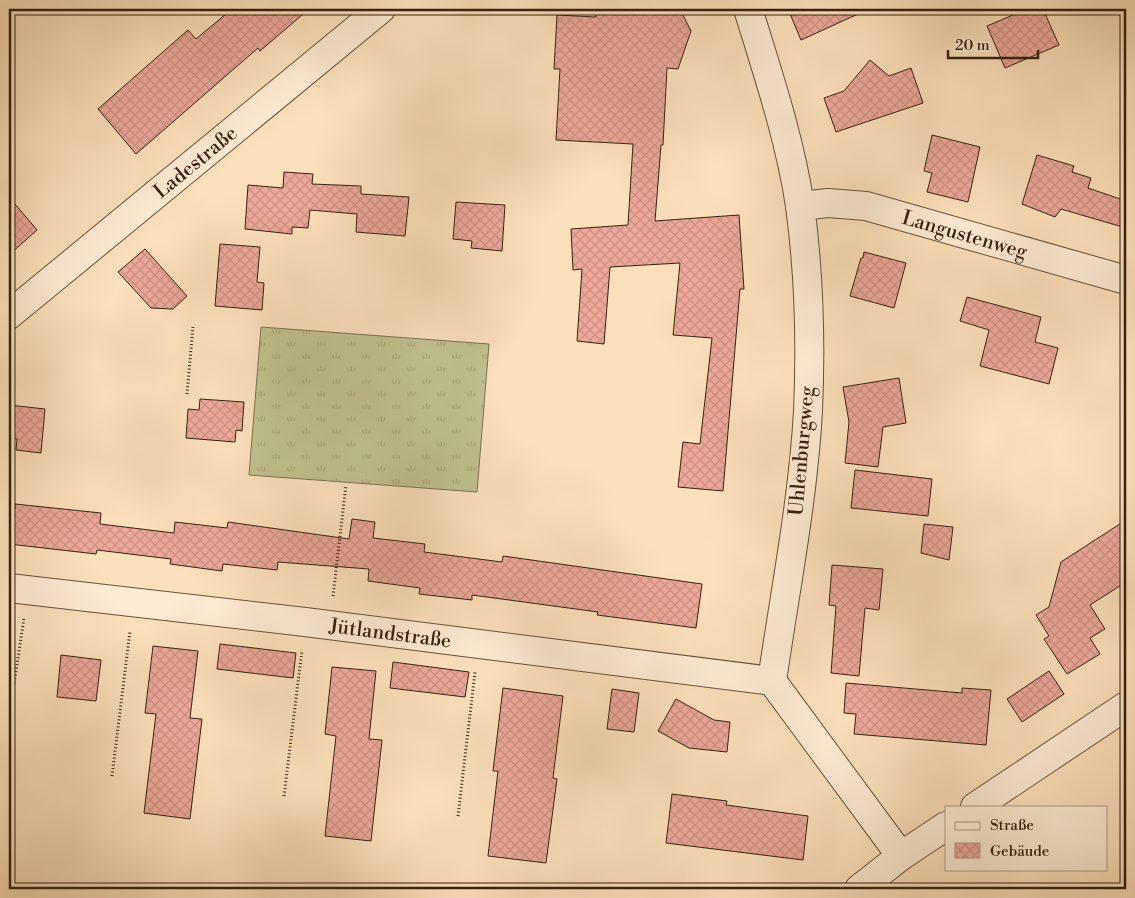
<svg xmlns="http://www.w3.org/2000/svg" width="1135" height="898" viewBox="0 0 1135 898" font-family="'Libre Bodoni',serif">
  <defs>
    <pattern id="grass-tufts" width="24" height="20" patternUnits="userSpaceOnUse" patternTransform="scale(1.25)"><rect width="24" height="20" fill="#c0c28f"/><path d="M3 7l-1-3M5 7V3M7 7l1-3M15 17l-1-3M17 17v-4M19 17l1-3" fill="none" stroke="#a6a67a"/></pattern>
    <pattern id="building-cross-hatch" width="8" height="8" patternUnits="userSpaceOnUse" patternTransform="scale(1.25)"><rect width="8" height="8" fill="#eda89a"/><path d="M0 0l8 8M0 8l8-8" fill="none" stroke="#cc9084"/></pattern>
  </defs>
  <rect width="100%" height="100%" fill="#fce0bb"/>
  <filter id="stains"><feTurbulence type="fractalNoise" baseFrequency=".004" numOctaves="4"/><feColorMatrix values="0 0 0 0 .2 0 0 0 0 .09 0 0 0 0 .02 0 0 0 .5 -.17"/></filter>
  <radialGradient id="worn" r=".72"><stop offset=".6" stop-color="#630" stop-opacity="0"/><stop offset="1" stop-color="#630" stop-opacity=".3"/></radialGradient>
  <path fill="url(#grass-tufts)" stroke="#7b7250" d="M 261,327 L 489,344 L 477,492 L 249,475 Z"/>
  <g fill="url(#building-cross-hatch)" stroke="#362111">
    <path d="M 232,9 L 309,9 L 260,51 L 258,48 L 136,154 L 98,109 L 188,30 L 196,39 Z"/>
    <path d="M 594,9 L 680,9 L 691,31 L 678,69 L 667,68 L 663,145 L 661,145 L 655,221 L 739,215 L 744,289 L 740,289 L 723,491 L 678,487 L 683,442 L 700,444 L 712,338 L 673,335 L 680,263 L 610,267 L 604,344 L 577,341 L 582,269 L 573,270 L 571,229 L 628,225 L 633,144 L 556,140 L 560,69 L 554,69 L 557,15 L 596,17 Z"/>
    <path d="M 788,9 L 869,9 L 801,40 Z"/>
    <path d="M 1027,9 L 1043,9 L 1059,45 L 1005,68 L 987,26 Z"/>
    <path d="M 870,60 L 889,76 L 911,68 L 923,103 L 836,132 L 824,98 L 844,91 Z"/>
    <path d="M 932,135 L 980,147 L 968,202 L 927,192 L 932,173 L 924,171 Z"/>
    <path d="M 1037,155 L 1074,166 L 1072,172 L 1091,178 L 1088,188 L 1126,201 L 1126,228 L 1061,209 L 1055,217 L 1022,204 Z"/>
    <path d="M 284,172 L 313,174 L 312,184 L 361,186 L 361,194 L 409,197 L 405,236 L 356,232 L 357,214 L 310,210 L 308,228 L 292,227 L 292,234 L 245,229 L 248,185 L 283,188 Z"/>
    <path d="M 9,197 L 37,230 L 9,255 Z"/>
    <path d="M 456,202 L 505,205 L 502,251 L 471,248 L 472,241 L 453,239 Z"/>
    <path d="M 220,244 L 260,247 L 257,282 L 264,283 L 262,310 L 215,306 Z"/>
    <path d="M 145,249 L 187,296 L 173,309 L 151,308 L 118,272 Z"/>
    <path d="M 864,252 L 906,263 L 894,308 L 850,296 L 861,258 L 863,258 Z"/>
    <path d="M 967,297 L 1041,317 L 1035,342 L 1058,348 L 1049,384 L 980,366 L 989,330 L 960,321 Z"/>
    <path d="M 899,378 L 906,423 L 883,427 L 878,467 L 845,463 L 849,422 L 843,387 Z"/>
    <path d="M 200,399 L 244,402 L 242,431 L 236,430 L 235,442 L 186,438 L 188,409 L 199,410 Z"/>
    <path d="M 9,405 L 45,409 L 41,453 L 16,450 L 17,439 L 9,437 Z"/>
    <path d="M 855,470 L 932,479 L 928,516 L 851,508 Z"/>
    <path d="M 15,504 L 101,513 L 100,524 L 174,533 L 175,522 L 227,528 L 228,522 L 349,539 L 352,519 L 375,522 L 373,538 L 425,544 L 424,552 L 502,562 L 503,556 L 702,584 L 696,628 L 597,615 L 598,612 L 472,595 L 472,600 L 419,594 L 420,588 L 368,581 L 369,569 L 278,562 L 277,570 L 223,564 L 222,571 L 170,564 L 171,559 L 97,550 L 96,554 L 9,544 L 9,508 L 15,509 Z"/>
    <path d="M 1126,520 L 1126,582 L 1090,605 L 1105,629 L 1090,638 L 1100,654 L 1067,674 L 1044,639 L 1049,636 L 1036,615 L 1049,607 L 1061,562 Z"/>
    <path d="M 924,524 L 953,527 L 949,560 L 921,553 Z"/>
    <path d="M 832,565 L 883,569 L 879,610 L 865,608 L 859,676 L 831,673 L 836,606 L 829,605 Z"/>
    <path d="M 220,644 L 296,653 L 293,678 L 217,669 Z"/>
    <path d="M 153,646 L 198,651 L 190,718 L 202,719 L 190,819 L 144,813 L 156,714 L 145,713 Z"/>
    <path d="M 61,655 L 101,660 L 96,701 L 57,697 Z"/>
    <path d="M 393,662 L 469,672 L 465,697 L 390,688 Z"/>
    <path d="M 332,667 L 376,671 L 369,739 L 382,740 L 371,841 L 325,836 L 336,736 L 325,734 Z"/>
    <path d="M 1049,671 L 1064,694 L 1022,722 L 1007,699 Z"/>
    <path d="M 846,683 L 962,693 L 962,688 L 991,690 L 986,745 L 854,734 L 856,714 L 844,713 Z"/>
    <path d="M 503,688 L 563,696 L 553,778 L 557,779 L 546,863 L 488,856 L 498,771 L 493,771 Z"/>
    <path d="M 612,689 L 639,693 L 634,732 L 607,729 Z"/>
    <path d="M 676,699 L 714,720 L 730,722 L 727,752 L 689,748 L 658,731 Z"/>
    <path d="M 672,794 L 727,801 L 726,805 L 808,816 L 803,860 L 666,843 Z"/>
  </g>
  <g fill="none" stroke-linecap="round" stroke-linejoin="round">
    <g stroke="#68513c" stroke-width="30">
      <g id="minor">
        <path d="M 748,9 C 768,74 790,139 800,206 C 809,273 811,343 808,411 C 803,501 785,591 772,681 L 901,856"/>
        <path id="s1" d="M 800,206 L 828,203 L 866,206 L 1126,280"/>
        <path id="s2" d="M 9,315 L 381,9"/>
        <path id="s3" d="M 9,588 L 305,622 L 772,681"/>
        <path d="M 975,807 L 1126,706"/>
        <path d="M 859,889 L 901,856 L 946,826"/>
      </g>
    </g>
    <g stroke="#362111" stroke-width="3" stroke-dasharray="1 2.5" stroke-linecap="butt">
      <path d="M 187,394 L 193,327"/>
      <path d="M 333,596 L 346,485"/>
      <path d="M 9,717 L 24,618"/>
      <path d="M 112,776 L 130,631"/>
      <path d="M 284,796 L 302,650"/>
      <path d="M 458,816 L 475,672"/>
    </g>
    <use href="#minor" stroke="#fdebd3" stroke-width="28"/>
  </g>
  <g text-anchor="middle" stroke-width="4.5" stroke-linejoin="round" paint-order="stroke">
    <g font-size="20" fill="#362111" stroke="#fdebd3">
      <text dy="7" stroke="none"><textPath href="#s2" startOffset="241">Ladestraße</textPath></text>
      <text dy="7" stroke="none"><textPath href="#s1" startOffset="169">Langustenweg</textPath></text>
      <text transform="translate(801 451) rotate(-85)" y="7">Uhlenburgweg</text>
      <text dy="7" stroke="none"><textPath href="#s3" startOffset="384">Jütlandstraße</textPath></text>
    </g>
  </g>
  <rect width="1135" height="898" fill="none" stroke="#fce0bb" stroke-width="30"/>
  <rect x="10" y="10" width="1115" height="878" fill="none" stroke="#362111" stroke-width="2.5"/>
  <rect x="15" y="15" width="1105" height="868" fill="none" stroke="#362111"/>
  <rect x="945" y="806" width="162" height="65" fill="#fdebd3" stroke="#ad9a85"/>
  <rect x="955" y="822" width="25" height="8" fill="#fdebd3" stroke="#ad9a85"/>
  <text x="990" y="830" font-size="15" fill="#362111">Straße</text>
  <rect x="955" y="843" width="25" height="15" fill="url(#building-cross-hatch)" stroke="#ad9a85"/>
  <text x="990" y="856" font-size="15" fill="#362111">Gebäude</text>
  <path d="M948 50v8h90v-8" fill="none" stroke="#362111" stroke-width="2.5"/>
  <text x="955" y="50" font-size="15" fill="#362111" stroke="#fdebd3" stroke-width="4" paint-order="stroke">20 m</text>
  <rect width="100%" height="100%" filter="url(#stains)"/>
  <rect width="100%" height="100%" fill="url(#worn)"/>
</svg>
